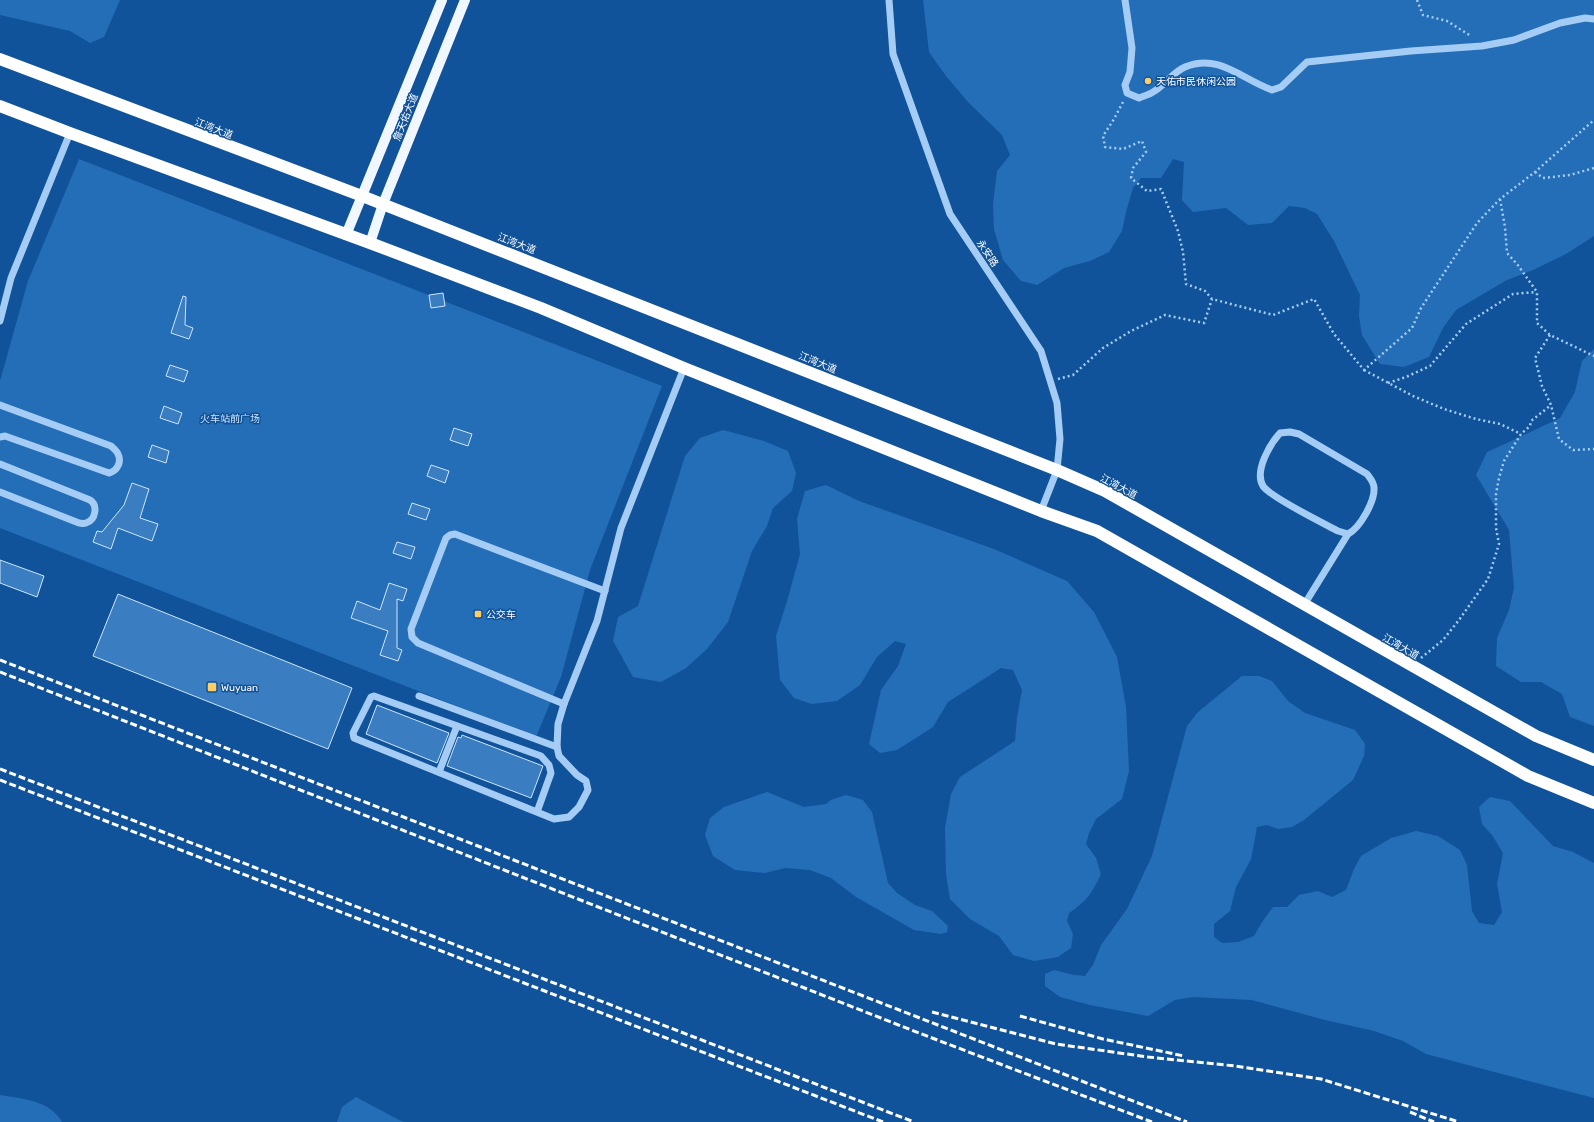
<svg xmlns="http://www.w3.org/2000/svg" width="1594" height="1122" viewBox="0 0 1594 1122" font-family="Rubik,'Noto Sans SC',sans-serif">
  <rect width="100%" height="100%" fill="#11539a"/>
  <g fill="#246eb8">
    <path d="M 0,0 L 120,0 L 104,37 L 90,43 L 70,31 L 0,15 Z"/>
    <path d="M 923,0 L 1594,0 L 1594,236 L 1566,254 L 1533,270 L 1507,280 L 1456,310 L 1443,328 L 1429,357 L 1404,367 L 1380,364 L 1362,335 L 1359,316 L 1360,295 L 1334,241 L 1317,214 L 1305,208 L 1289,206 L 1272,223 L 1248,225 L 1226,208 L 1193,212 L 1182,200 L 1184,162 L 1173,159 L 1161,178 L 1141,178 L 1133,188 L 1126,212 L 1122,231 L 1109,252 L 1090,261 L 1064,268 L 1037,285 L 1021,281 L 1003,260 L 994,229 L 993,204 L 997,171 L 1010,155 L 1002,135 L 968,102 L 946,76 L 929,52 Z"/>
    <path d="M 79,159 L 662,386 L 590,570 L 561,677 L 536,737 L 0,528 L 0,381 L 28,281 Z"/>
    <path d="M 1594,349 L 1594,726 L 1570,717 L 1562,694 L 1541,682 L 1521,682 L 1496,666 L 1497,638 L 1509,610 L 1514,588 L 1509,530 L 1476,475 L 1487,452 L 1507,443 L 1560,418 L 1575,392 L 1582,361 Z"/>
    <path d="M 723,430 L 764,441 L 788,451 L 796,473 L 792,491 L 773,508 L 767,526 L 752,551 L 728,622 L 707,649 L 686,668 L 661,682 L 633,677 L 613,641 L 618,617 L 638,606 L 685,456 L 700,438 Z"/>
    <path d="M 826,485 L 859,501 L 994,549 L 1067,581 L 1094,612 L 1117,657 L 1126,707 L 1129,771 L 1122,799 L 1096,819 L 1089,833 L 1086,844 L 1096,858 L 1101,874 C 1092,893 1087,901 1069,913 L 1067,921 L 1073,934 L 1071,948 L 1058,957 L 1034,961 L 1013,955 L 999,936 L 970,919 L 950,899 L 946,874 L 945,828 L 951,794 L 960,777 L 1015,741 L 1017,718 L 1022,690 L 1013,670 L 1001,668 L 948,702 L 933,727 L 897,750 L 880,753 L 869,744 L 881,690 L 898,666 L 906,644 L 895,641 L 877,657 L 860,685 L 837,701 L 812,704 L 794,698 L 780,680 L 776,636 L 788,598 L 800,554 L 797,519 L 805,491 Z"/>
    <path d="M 1242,676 L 1259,676 L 1272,681 L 1288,701 L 1305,713 L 1355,730 L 1365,744 L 1364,756 L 1353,780 L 1304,820 L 1292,827 L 1278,829 L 1267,825 L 1257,827 L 1251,859 L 1236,887 L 1230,911 L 1214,924 L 1214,937 L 1222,943 L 1238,942 L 1254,936 L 1262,922 L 1273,907 L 1287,907 L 1299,895 L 1318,891 L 1332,897 L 1346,890 L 1354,869 L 1361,856 L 1391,838 L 1416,831 L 1438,836 L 1460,850 L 1467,865 L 1472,911 L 1479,923 L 1494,925 L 1502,912 L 1497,884 L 1503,853 L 1492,835 L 1482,824 L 1479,807 L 1490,797 L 1510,801 L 1553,846 L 1573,852 L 1594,863 L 1594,1098 L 1426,1054 L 1403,1041 L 1374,1031 L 1325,1020 L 1252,1000 L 1193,997 L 1175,1000 L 1148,1016 L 1090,1005 L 1060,997 L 1045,986 L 1045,974 L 1054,970 L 1074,975 L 1085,976 L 1093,965 L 1101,945 L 1127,909 L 1152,856 L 1187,726 L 1198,712 Z"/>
    <path d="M 767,792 L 804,807 L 826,804 L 831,800 L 846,795 L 863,800 L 872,812 L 888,883 L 897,893 L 915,905 L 932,911 L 948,926 L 947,932 L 941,934 L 914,930 L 856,897 L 831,878 L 810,870 L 785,868 L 765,873 L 735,870 L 713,856 L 705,835 L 710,818 L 724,807 Z"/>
    <path d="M 0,1095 C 22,1099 50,1100 62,1122 L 0,1122 Z"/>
    <path d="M 356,1097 L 399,1120 L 404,1122 L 337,1122 L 342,1107 Z"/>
  </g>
  <g fill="#3a7dc1" stroke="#cde5fe">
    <path d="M 443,293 L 445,306 L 431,308 L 429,295 Z"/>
    <path d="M 183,296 L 186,297 L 185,325 L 193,328 L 189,339 L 171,333 Z"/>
    <path d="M 170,365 L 188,371 L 184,382 L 166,376 Z"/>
    <path d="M 164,406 L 182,413 L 178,424 L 160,418 Z"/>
    <path d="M 454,428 L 472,434 L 468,446 L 450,440 Z"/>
    <path d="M 152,445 L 169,451 L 166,463 L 148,457 Z"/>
    <path d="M 431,465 L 449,471 L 445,483 L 427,476 Z"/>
    <path d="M 132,483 L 149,489 L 140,518 L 158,524 L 152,541 L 118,528 L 111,549 L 93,542 L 97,531 L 102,532 L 124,505 Z"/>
    <path d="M 412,503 L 430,509 L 426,520 L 408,514 Z"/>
    <path d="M 397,542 L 415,547 L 411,559 L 393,553 Z"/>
    <path d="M 0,560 L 44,576 L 37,597 L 0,583 Z"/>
    <path d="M 389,583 L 407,589 L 403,601 L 397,599 L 397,648 L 402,650 L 398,661 L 380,655 L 388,631 L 351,618 L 357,601 L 380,610 Z"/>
    <path d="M 118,594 L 352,688 L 328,749 L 93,656 Z"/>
    <path d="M 377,705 L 449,733 L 437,763 L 366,734 Z"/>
    <path d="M 462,735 L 543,766 L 531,798 L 447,766 L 458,737 L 461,738 Z"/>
  </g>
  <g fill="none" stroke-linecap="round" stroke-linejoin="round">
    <g stroke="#a4ccf4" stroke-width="2.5" stroke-dasharray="2 3" stroke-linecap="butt">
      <path d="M 1417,0 L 1423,15 L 1447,21 L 1471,36"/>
      <path d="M 1123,102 L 1114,119 L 1103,136 L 1105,147 L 1123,149 L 1142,141 L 1146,152 L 1133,168 L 1131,178 L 1147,191 L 1161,189 L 1178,231 L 1183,252 L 1186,284 L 1205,291 L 1212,299 L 1273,315 L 1314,299 L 1334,334 L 1364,370 L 1412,328 L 1421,308 L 1477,223 L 1500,199 L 1535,172 L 1594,120"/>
      <path d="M 1535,172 L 1543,178 L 1570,175 L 1594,168"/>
      <path d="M 1500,199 L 1505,227 L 1507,253 L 1517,264 L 1537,292 L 1537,323 L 1550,335 L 1594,356"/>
      <path d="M 1550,335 L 1535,358 L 1542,386 L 1551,405 L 1559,439 L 1573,450 L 1594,449"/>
      <path d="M 1364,370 L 1413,396 L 1444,409 L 1476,419 L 1500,424 L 1521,434"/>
      <path d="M 1058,379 L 1073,375 L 1103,348 L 1131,331 L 1165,315 L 1204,323 L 1212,299"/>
      <path d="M 1388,383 L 1406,377 L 1430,366 L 1466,324 L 1513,294 L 1536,292"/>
      <path d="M 1421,658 L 1443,640 L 1459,620 L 1488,579 L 1499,544 L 1496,528 L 1496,494 L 1499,478 L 1504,461 L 1521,434 L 1530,426 L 1531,421 L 1551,405"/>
    </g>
    <g stroke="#a4ccf4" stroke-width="7">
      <path d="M 889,0 L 893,54 L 950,214 L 1041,351 L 1057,403 L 1060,439 L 1057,470 L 1041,511"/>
      <path d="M 1125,0 L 1132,48 L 1130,72 L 1125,85 L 1127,93 L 1139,98 C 1143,96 1149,95 1153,92 C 1164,86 1173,72 1185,67 C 1219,53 1241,79 1272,90 L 1281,87 L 1307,62 L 1411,51 L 1482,46 L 1514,40 L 1560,23 L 1585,18 L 1594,19"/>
      <path d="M 0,321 L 11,278 L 70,133"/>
      <path d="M 0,405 L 111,446 C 113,448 117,451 118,454 C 122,462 117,471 109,473 L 5,436 L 0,437"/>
      <path d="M 0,464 L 90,500 C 98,505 96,520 86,523 C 83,524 81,523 79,523 L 0,492"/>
      <path d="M 1304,605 L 1348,534 C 1360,528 1375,501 1374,488 C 1374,482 1370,478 1367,474 L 1299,434 L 1290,432 L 1280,433 C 1270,444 1254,471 1263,486 C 1270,497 1323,523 1338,531 L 1348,534"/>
      <path d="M 419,696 L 557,747"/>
      <path d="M 564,704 L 418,643 L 412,637 L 411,629 L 446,538 L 450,535 L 455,534 L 605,591"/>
      <path d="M 439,772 L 457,726"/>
      <path d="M 537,812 L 551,773 L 549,765 L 541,756 L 374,696 L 371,697 L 353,733 L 354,738 L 554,819 L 569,817 L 579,807 L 588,790 L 586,781 L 577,775 L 559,756 L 557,747 L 558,724 L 564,704 L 597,621 L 621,528 L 684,368"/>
    </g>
    <g stroke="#f1f7ff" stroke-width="10">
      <path d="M 346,235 L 442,0"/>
      <path d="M 370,243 L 383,204 L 465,0"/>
    </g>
    <g stroke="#fff" stroke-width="12">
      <path d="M 0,59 L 362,196 L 1057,470 L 1105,491 L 1536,736 L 1594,760"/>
      <path d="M 0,106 L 70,133 L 370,243 L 541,308 L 684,368 L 1041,511 L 1097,531 L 1528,776 L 1594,803"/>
    </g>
    <g stroke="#fff" stroke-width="3" stroke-dasharray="7 3" stroke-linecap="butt">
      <path d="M 0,660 L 1187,1122"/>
      <path d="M 0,672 L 919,1033 L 1152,1122"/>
      <path d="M 0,769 L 914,1122"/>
      <path d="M 0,780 L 883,1122"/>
      <path d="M 932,1012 L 1056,1044 L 1148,1057 L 1235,1066 L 1321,1079 L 1459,1122"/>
      <path d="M 1020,1016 L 1103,1039 L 1184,1056"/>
      <path d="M 1410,1112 L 1434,1122"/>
    </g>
  </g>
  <g fill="#ffcd67" stroke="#11539a" stroke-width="1.5">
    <circle cx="1148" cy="81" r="4"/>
    <rect x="474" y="610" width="8" height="8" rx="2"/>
    <rect x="207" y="682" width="10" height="10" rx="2"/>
  </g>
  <g text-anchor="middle" stroke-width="3" stroke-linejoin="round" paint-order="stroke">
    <g font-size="10" fill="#fff" stroke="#11539a" text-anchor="start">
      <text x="1156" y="85">天佑市民休闲公园</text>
      <text x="486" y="618">公交车</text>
      <text x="221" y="691">Wuyuan</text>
    </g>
    <g font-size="10" fill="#fff" stroke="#11539a">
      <text transform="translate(405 117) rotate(-68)" y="4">詹天佑大道</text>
      <text transform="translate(214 128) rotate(21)" y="4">江湾大道</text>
      <text transform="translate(517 243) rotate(21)" y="4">江湾大道</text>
      <text transform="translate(988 253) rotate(56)" y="4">永安路</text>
      <text transform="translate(818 362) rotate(22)" y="4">江湾大道</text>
      <text transform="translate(1119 486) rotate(28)" y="4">江湾大道</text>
      <text transform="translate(1401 646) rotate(30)" y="4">江湾大道</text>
    </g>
    <g font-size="10" fill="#cde5fe" stroke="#11539a">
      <text x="230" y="422">火车站前广场</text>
    </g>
  </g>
</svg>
